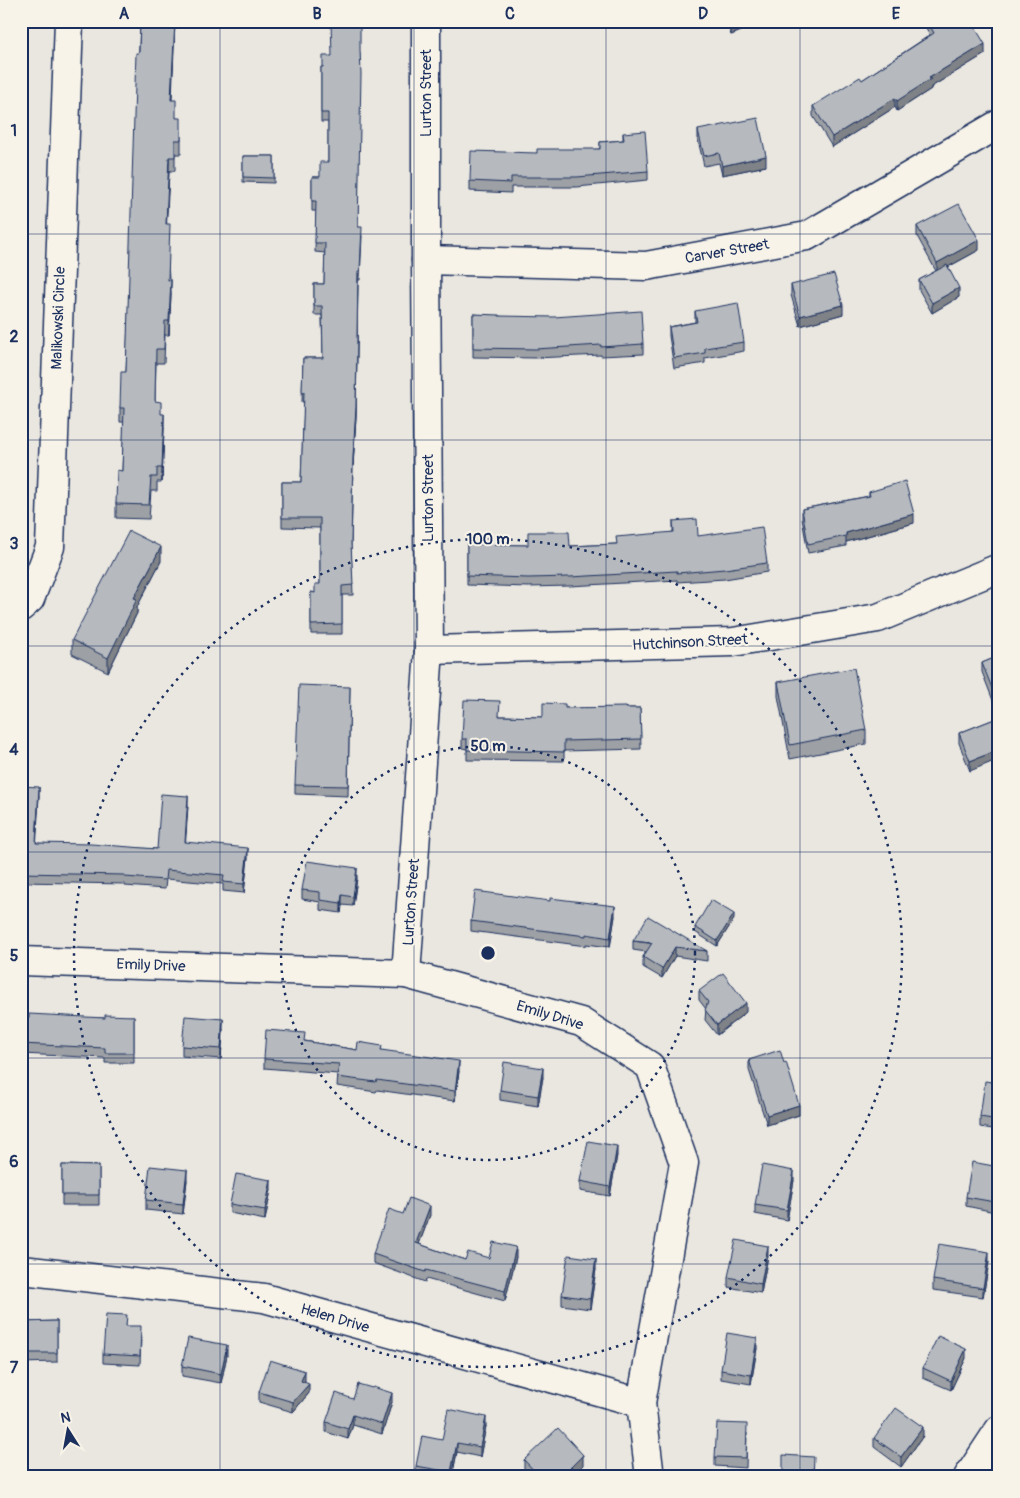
<svg xmlns="http://www.w3.org/2000/svg" width="1020" height="1498" viewBox="0 0 1020 1498" font-family="Pangolin,sans-serif">
  <rect width="100%" height="100%" fill="#eae7e0"/>
  <filter id="ink" filterUnits="userSpaceOnUse"><feTurbulence type="fractalNoise" baseFrequency=".02" numOctaves="2"/><feDisplacementMap in="SourceGraphic" scale="10" xChannelSelector="R" yChannelSelector="G"/><feConvolveMatrix kernelMatrix="1 2 1 2 8 2 1 2 1" color-interpolation-filters="sRGB"/></filter>
  <g filter="url(#ink)">
    <g fill="none" stroke-linecap="round" stroke-linejoin="round">
      <g stroke="#1b2f5e" stroke-width="31">
        <g id="minor">
          <path d="M 426,260 L 646,266 L 807,236 L 999,124"/>
          <path d="M 21,607 L 30,599 L 50,547 L 69,21"/>
          <path d="M 429,650 L 733,642 L 878,618 L 999,568"/>
          <path d="M 21,961 L 406,974 L 581,1022 L 650,1066 L 684,1163 L 641,1403 L 650,1477"/>
          <path d="M 406,974 L 429,650 L 426,260 L 426,21"/>
          <path d="M 21,1270 L 31,1271 L 264,1298 L 641,1403"/>
          <path d="M 968,1477 L 999,1430"/>
        </g>
      </g>
      <use href="#minor" stroke="#f7f3e8" stroke-width="28"/>
    </g>
    <g fill="#9da0a4" stroke="#1b2f5e">
      <path d="M 140,21 L 175,21 L 172,100 L 176,118 L 181,132 L 181,154 L 175,154 L 175,171 L 169,171 L 166,224 L 169,280 L 171,294 L 169,335 L 165,335 L 164,363 L 156,363 L 155,401 L 161,414 L 164,428 L 162,482 L 157,482 L 157,491 L 151,491 L 149,519 L 116,518 L 116,504 L 122,471 L 124,422 L 120,422 L 120,408 L 126,372 Z"/>
      <path d="M 726,21 L 766,21 L 731,35 Z"/>
      <path d="M 926,21 L 971,21 L 985,54 L 931,87 L 931,89 L 897,111 L 895,107 L 832,147 L 813,116 L 813,106 L 862,80 L 930,35 L 926,28 Z"/>
      <path d="M 360,52 L 358,227 L 362,236 L 360,280 L 358,280 L 356,417 L 353,466 L 351,547 L 353,595 L 342,595 L 342,634 L 311,634 L 311,592 L 315,593 L 320,584 L 320,528 L 282,527 L 282,482 L 301,482 L 304,402 L 302,402 L 303,358 L 323,358 L 322,315 L 314,315 L 314,284 L 324,284 L 325,253 L 315,252 L 316,211 L 312,211 L 312,177 L 320,177 L 328,162 L 328,122 L 321,122 L 321,67 L 323,67 L 332,56 Z"/>
      <path d="M 698,130 L 766,166 L 722,175 L 719,163 L 704,166 L 698,140 Z"/>
      <path d="M 623,133 L 648,171 L 648,180 L 577,187 L 511,187 L 511,193 L 470,191 L 470,181 L 537,153 L 600,149 L 600,142 L 623,140 Z"/>
      <path d="M 243,156 L 274,156 L 274,183 L 243,182 Z"/>
      <path d="M 917,226 L 979,250 L 948,267 L 959,297 L 932,313 L 919,290 L 919,280 L 936,271 L 917,236 Z"/>
      <path d="M 791,285 L 843,314 L 800,326 L 791,295 Z"/>
      <path d="M 695,311 L 744,342 L 744,351 L 705,358 L 705,363 L 674,368 L 669,336 L 669,327 L 695,322 Z"/>
      <path d="M 473,314 L 499,316 L 643,344 L 643,354 L 601,356 L 601,355 L 535,358 L 473,357 Z"/>
      <path d="M 869,492 L 914,523 L 846,542 L 846,546 L 808,553 L 802,519 L 802,509 L 869,496 Z"/>
      <path d="M 673,521 L 698,536 L 767,563 L 767,572 L 725,579 L 677,582 L 677,580 L 570,586 L 528,587 L 467,585 L 467,544 L 570,546 L 616,544 L 673,532 Z"/>
      <path d="M 161,561 L 137,607 L 137,613 L 108,672 L 72,654 L 72,640 Z"/>
      <path d="M 999,656 L 994,703 L 982,672 L 982,663 Z"/>
      <path d="M 778,682 L 866,730 L 866,744 L 790,759 L 778,696 Z"/>
      <path d="M 350,687 L 348,796 L 295,794 L 295,785 Z"/>
      <path d="M 565,708 L 640,708 L 641,749 L 564,751 L 564,761 L 467,760 L 467,749 L 462,748 L 462,739 L 500,716 L 543,717 Z"/>
      <path d="M 997,718 L 970,771 L 959,743 L 959,733 Z"/>
      <path d="M 21,786 L 39,795 L 36,843 L 157,849 L 188,805 L 185,842 L 248,857 L 244,893 L 223,891 L 223,884 L 166,879 L 165,889 L 125,886 L 125,884 L 21,882 Z"/>
      <path d="M 357,878 L 353,906 L 342,905 L 341,913 L 320,910 L 320,902 L 302,899 L 302,890 Z"/>
      <path d="M 615,916 L 610,947 L 586,944 L 586,946 L 471,931 L 471,921 Z"/>
      <path d="M 734,919 L 717,946 L 695,932 L 695,927 Z"/>
      <path d="M 633,941 L 707,951 L 707,961 L 675,956 L 662,978 L 643,967 L 643,957 L 646,952 L 633,950 Z"/>
      <path d="M 699,991 L 746,1012 L 717,1035 L 705,1020 L 706,1009 L 699,1000 Z"/>
      <path d="M 134,1016 L 134,1063 L 105,1063 L 105,1058 L 21,1054 L 21,1017 L 105,1018 Z"/>
      <path d="M 999,1016 L 999,1038 L 994,1036 L 994,1026 Z"/>
      <path d="M 223,1029 L 221,1059 L 182,1056 L 182,1046 Z"/>
      <path d="M 305,1041 L 357,1050 L 382,1050 L 459,1071 L 455,1101 L 377,1090 L 376,1092 L 337,1086 L 338,1074 L 264,1068 L 264,1059 Z"/>
      <path d="M 749,1060 L 784,1063 L 799,1115 L 767,1125 L 749,1070 Z"/>
      <path d="M 543,1077 L 538,1106 L 500,1100 L 500,1090 Z"/>
      <path d="M 999,1083 L 999,1130 L 980,1127 L 980,1117 Z"/>
      <path d="M 617,1155 L 610,1196 L 580,1191 L 580,1181 Z"/>
      <path d="M 62,1165 L 99,1166 L 99,1205 L 62,1205 Z"/>
      <path d="M 999,1167 L 999,1191 L 995,1212 L 966,1206 L 966,1197 Z"/>
      <path d="M 187,1180 L 183,1214 L 146,1210 L 146,1200 Z"/>
      <path d="M 794,1180 L 787,1220 L 755,1214 L 755,1205 Z"/>
      <path d="M 271,1190 L 265,1220 L 230,1213 L 230,1204 Z"/>
      <path d="M 403,1214 L 430,1215 L 419,1244 L 465,1260 L 489,1258 L 516,1257 L 505,1301 L 426,1279 L 425,1282 L 373,1263 L 373,1254 Z"/>
      <path d="M 768,1256 L 761,1293 L 728,1287 L 728,1277 Z"/>
      <path d="M 989,1262 L 983,1297 L 933,1290 L 933,1280 Z"/>
      <path d="M 596,1269 L 590,1309 L 562,1305 L 562,1295 Z"/>
      <path d="M 57,1321 L 57,1362 L 21,1363 L 21,1322 Z"/>
      <path d="M 127,1326 L 141,1336 L 140,1365 L 103,1363 L 103,1354 Z"/>
      <path d="M 757,1348 L 751,1384 L 721,1379 L 721,1370 Z"/>
      <path d="M 227,1355 L 221,1383 L 182,1376 L 182,1366 Z"/>
      <path d="M 966,1358 L 951,1390 L 923,1378 L 923,1368 Z"/>
      <path d="M 305,1380 L 304,1382 L 309,1393 L 293,1412 L 259,1402 L 259,1392 Z"/>
      <path d="M 353,1399 L 392,1402 L 382,1434 L 353,1425 L 348,1439 L 326,1432 L 326,1422 Z"/>
      <path d="M 486,1426 L 480,1457 L 457,1452 L 452,1477 L 426,1477 L 416,1475 L 416,1466 L 442,1440 Z"/>
      <path d="M 747,1433 L 746,1468 L 715,1466 L 715,1457 Z"/>
      <path d="M 923,1436 L 901,1467 L 874,1447 L 874,1438 Z"/>
      <path d="M 524,1460 L 583,1465 L 571,1477 L 531,1477 L 524,1470 Z"/>
    </g>
    <g fill="#7f8286" stroke="#1b2f5e">
      <path d="M 175,21 L 171,113 L 171,100 Z"/>
      <path d="M 741,21 L 766,21 L 731,35 L 731,25 Z"/>
      <path d="M 985,44 L 985,54 L 931,87 L 931,89 L 897,111 L 897,101 L 929,78 Z"/>
      <path d="M 895,98 L 895,107 L 832,147 L 832,137 Z"/>
      <path d="M 766,156 L 766,166 L 722,175 L 722,166 Z"/>
      <path d="M 169,157 L 169,171 L 166,237 L 166,224 Z"/>
      <path d="M 979,240 L 979,250 L 937,273 L 937,263 Z"/>
      <path d="M 358,271 L 356,417 L 353,466 Z"/>
      <path d="M 171,280 L 171,294 L 169,335 L 169,321 Z"/>
      <path d="M 959,288 L 959,297 L 932,313 L 932,303 Z"/>
      <path d="M 843,305 L 843,314 L 800,326 L 800,316 Z"/>
      <path d="M 164,414 L 164,428 L 162,482 L 162,468 Z"/>
      <path d="M 914,514 L 914,523 L 846,542 L 846,533 Z"/>
      <path d="M 161,547 L 161,561 L 137,607 L 137,613 L 108,672 L 108,658 L 134,598 Z"/>
      <path d="M 999,691 L 999,701 L 994,703 L 994,693 Z"/>
      <path d="M 999,750 L 999,759 L 970,771 L 970,761 Z"/>
      <path d="M 39,787 L 39,795 L 36,852 L 36,843 Z"/>
      <path d="M 188,796 L 188,805 L 185,851 L 185,842 Z"/>
      <path d="M 248,848 L 248,857 L 244,893 L 244,884 Z"/>
      <path d="M 357,868 L 357,878 L 353,906 L 353,897 Z"/>
      <path d="M 342,895 L 342,905 L 341,913 L 341,903 Z"/>
      <path d="M 615,906 L 615,916 L 610,947 L 610,938 Z"/>
      <path d="M 734,914 L 734,919 L 717,946 L 717,941 Z"/>
      <path d="M 675,947 L 675,956 L 662,978 L 662,969 Z"/>
      <path d="M 746,1003 L 746,1012 L 717,1035 L 717,1025 Z"/>
      <path d="M 223,1019 L 223,1029 L 221,1059 L 221,1049 Z"/>
      <path d="M 459,1061 L 459,1071 L 455,1101 L 455,1091 Z"/>
      <path d="M 543,1068 L 543,1077 L 538,1106 L 538,1096 Z"/>
      <path d="M 799,1105 L 799,1115 L 767,1125 L 767,1115 Z"/>
      <path d="M 617,1146 L 617,1155 L 610,1196 L 610,1187 Z"/>
      <path d="M 187,1170 L 187,1180 L 183,1214 L 183,1204 Z"/>
      <path d="M 794,1171 L 794,1180 L 787,1220 L 787,1210 Z"/>
      <path d="M 271,1180 L 271,1190 L 265,1220 L 265,1210 Z"/>
      <path d="M 999,1182 L 999,1191 L 995,1212 L 995,1202 Z"/>
      <path d="M 430,1206 L 430,1215 L 416,1252 L 416,1243 Z"/>
      <path d="M 768,1246 L 768,1256 L 761,1293 L 761,1284 Z"/>
      <path d="M 516,1247 L 516,1257 L 505,1301 L 505,1291 Z"/>
      <path d="M 989,1252 L 989,1262 L 983,1297 L 983,1288 Z"/>
      <path d="M 596,1259 L 596,1269 L 590,1309 L 590,1299 Z"/>
      <path d="M 757,1338 L 757,1348 L 751,1384 L 751,1375 Z"/>
      <path d="M 227,1345 L 227,1355 L 221,1383 L 221,1374 Z"/>
      <path d="M 966,1349 L 966,1358 L 951,1390 L 951,1381 Z"/>
      <path d="M 305,1371 L 305,1380 L 301,1391 L 301,1381 Z"/>
      <path d="M 309,1384 L 309,1393 L 293,1412 L 293,1402 Z"/>
      <path d="M 392,1393 L 392,1402 L 382,1434 L 382,1424 Z"/>
      <path d="M 353,1415 L 353,1425 L 348,1439 L 348,1429 Z"/>
      <path d="M 486,1417 L 486,1426 L 480,1457 L 480,1447 Z"/>
      <path d="M 923,1427 L 923,1436 L 901,1467 L 901,1457 Z"/>
      <path d="M 457,1443 L 457,1452 L 452,1477 L 451,1477 L 451,1472 Z"/>
      <path d="M 583,1455 L 583,1465 L 571,1477 L 561,1477 Z"/>
    </g>
    <g fill="#b6babf" stroke="#1b2f5e">
      <path d="M 140,21 L 175,21 L 171,100 L 176,100 L 176,118 L 181,118 L 181,140 L 175,140 L 175,157 L 169,157 L 166,224 L 170,224 L 168,280 L 171,280 L 169,321 L 165,321 L 164,349 L 156,349 L 155,401 L 161,402 L 161,414 L 164,414 L 162,468 L 157,468 L 157,477 L 151,477 L 149,505 L 116,504 L 117,470 L 122,471 L 124,408 L 120,408 L 121,372 L 126,372 L 136,53 L 139,53 Z"/>
      <path d="M 331,21 L 360,21 L 360,49 L 361,74 L 358,227 L 362,227 L 360,271 L 358,271 L 356,407 L 353,457 L 351,543 L 353,585 L 342,586 L 342,624 L 311,625 L 311,592 L 315,593 L 315,584 L 320,584 L 320,518 L 282,518 L 282,482 L 301,482 L 304,392 L 302,392 L 303,358 L 323,358 L 322,306 L 314,306 L 314,284 L 324,284 L 325,243 L 315,243 L 316,201 L 312,201 L 312,177 L 320,177 L 320,162 L 328,162 L 328,113 L 321,113 L 321,67 L 323,67 L 323,56 L 332,56 Z"/>
      <path d="M 729,21 L 741,21 L 731,25 Z"/>
      <path d="M 927,21 L 971,21 L 985,44 L 929,78 L 931,79 L 897,101 L 895,98 L 832,137 L 813,106 L 860,77 L 862,80 L 934,33 Z"/>
      <path d="M 758,118 L 766,156 L 722,166 L 719,153 L 704,156 L 698,130 Z"/>
      <path d="M 645,131 L 648,171 L 577,177 L 511,177 L 511,183 L 470,181 L 471,151 L 537,153 L 537,149 L 600,149 L 600,142 L 624,140 L 623,133 Z"/>
      <path d="M 243,156 L 274,156 L 274,178 L 243,177 Z"/>
      <path d="M 959,204 L 979,240 L 937,263 L 917,226 Z"/>
      <path d="M 947,265 L 959,288 L 932,303 L 919,280 Z"/>
      <path d="M 834,274 L 843,305 L 800,316 L 791,285 Z"/>
      <path d="M 738,303 L 744,342 L 705,348 L 705,353 L 674,358 L 669,327 L 697,322 L 695,311 Z"/>
      <path d="M 641,311 L 643,344 L 601,347 L 601,345 L 535,349 L 473,348 L 473,314 L 499,315 L 499,316 L 554,317 Z"/>
      <path d="M 905,481 L 914,514 L 846,533 L 846,536 L 808,544 L 802,509 L 870,496 L 869,492 Z"/>
      <path d="M 697,519 L 698,536 L 762,527 L 767,563 L 725,569 L 677,573 L 677,571 L 570,577 L 528,578 L 467,576 L 467,544 L 528,545 L 528,532 L 569,532 L 570,546 L 617,544 L 616,537 L 674,532 L 673,521 Z"/>
      <path d="M 129,531 L 161,547 L 134,598 L 137,599 L 108,658 L 72,640 Z"/>
      <path d="M 999,656 L 999,691 L 994,693 L 982,663 Z"/>
      <path d="M 854,668 L 866,730 L 790,745 L 778,682 Z"/>
      <path d="M 299,685 L 350,687 L 348,786 L 295,785 Z"/>
      <path d="M 464,700 L 500,701 L 499,716 L 543,717 L 543,703 L 565,704 L 565,708 L 626,707 L 626,708 L 640,708 L 641,739 L 564,741 L 564,752 L 467,750 L 467,739 L 462,739 Z"/>
      <path d="M 997,718 L 999,722 L 999,750 L 970,761 L 959,733 Z"/>
      <path d="M 21,786 L 39,787 L 36,843 L 91,844 L 157,849 L 161,794 L 188,796 L 185,842 L 248,848 L 244,884 L 223,882 L 224,875 L 166,870 L 165,880 L 125,877 L 125,875 L 21,873 Z"/>
      <path d="M 307,861 L 357,868 L 353,897 L 342,895 L 341,903 L 320,900 L 320,892 L 302,890 Z"/>
      <path d="M 475,891 L 550,901 L 550,898 L 615,906 L 610,938 L 586,934 L 586,936 L 471,921 Z"/>
      <path d="M 711,900 L 734,914 L 717,941 L 695,927 Z"/>
      <path d="M 648,916 L 707,951 L 675,947 L 662,969 L 643,957 L 652,943 L 633,941 Z"/>
      <path d="M 723,973 L 746,1003 L 717,1025 L 705,1010 L 708,1002 L 699,991 Z"/>
      <path d="M 29,1014 L 105,1018 L 105,1015 L 134,1016 L 134,1053 L 105,1053 L 105,1048 L 21,1044 L 21,1017 L 29,1018 Z"/>
      <path d="M 185,1016 L 223,1019 L 221,1049 L 182,1046 Z"/>
      <path d="M 999,1016 L 999,1028 L 994,1026 Z"/>
      <path d="M 266,1030 L 305,1033 L 304,1041 L 357,1050 L 358,1042 L 382,1046 L 381,1050 L 459,1061 L 455,1091 L 377,1080 L 376,1082 L 337,1077 L 339,1064 L 264,1059 Z"/>
      <path d="M 780,1050 L 784,1063 L 786,1062 L 799,1105 L 767,1115 L 749,1060 Z"/>
      <path d="M 504,1062 L 543,1068 L 538,1096 L 500,1090 Z"/>
      <path d="M 985,1081 L 999,1083 L 999,1120 L 980,1117 Z"/>
      <path d="M 588,1141 L 617,1146 L 610,1187 L 580,1181 Z"/>
      <path d="M 972,1162 L 999,1167 L 999,1182 L 995,1202 L 966,1197 Z"/>
      <path d="M 62,1165 L 99,1166 L 99,1195 L 62,1195 Z"/>
      <path d="M 762,1165 L 794,1171 L 787,1210 L 755,1205 Z"/>
      <path d="M 150,1166 L 187,1170 L 183,1204 L 146,1200 Z"/>
      <path d="M 236,1174 L 271,1180 L 265,1210 L 230,1204 Z"/>
      <path d="M 409,1198 L 430,1206 L 416,1243 L 465,1260 L 468,1252 L 489,1258 L 493,1242 L 516,1247 L 505,1291 L 426,1270 L 425,1272 L 373,1254 L 389,1209 L 403,1214 Z"/>
      <path d="M 736,1240 L 768,1246 L 761,1284 L 728,1277 Z"/>
      <path d="M 939,1244 L 989,1252 L 983,1288 L 933,1280 Z"/>
      <path d="M 568,1255 L 596,1259 L 590,1299 L 562,1295 Z"/>
      <path d="M 106,1314 L 127,1315 L 126,1326 L 141,1326 L 140,1356 L 103,1354 Z"/>
      <path d="M 57,1321 L 57,1353 L 21,1353 L 21,1322 Z"/>
      <path d="M 727,1333 L 757,1338 L 751,1375 L 721,1370 Z"/>
      <path d="M 938,1336 L 966,1349 L 951,1381 L 923,1368 Z"/>
      <path d="M 188,1338 L 227,1345 L 221,1374 L 182,1366 Z"/>
      <path d="M 270,1360 L 305,1371 L 301,1381 L 309,1384 L 293,1402 L 259,1392 Z"/>
      <path d="M 358,1384 L 372,1388 L 373,1387 L 392,1393 L 382,1424 L 353,1415 L 348,1429 L 326,1422 L 336,1393 L 353,1399 Z"/>
      <path d="M 896,1408 L 923,1427 L 901,1457 L 874,1438 Z"/>
      <path d="M 448,1409 L 486,1417 L 480,1447 L 457,1443 L 451,1472 L 416,1466 L 422,1436 L 442,1440 Z"/>
      <path d="M 717,1423 L 747,1424 L 746,1458 L 715,1457 Z"/>
      <path d="M 558,1428 L 583,1455 L 561,1477 L 540,1477 L 524,1460 Z"/>
      <path d="M 783,1455 L 814,1457 L 813,1477 L 783,1477 Z"/>
    </g>
  </g>
  <path fill="none" stroke="#1b2f5e" stroke-width="1" stroke-opacity="0.55" d="M 220,21 L 220,1477M 414,21 L 414,1477M 606,21 L 606,1477M 800,21 L 800,1477M 21,234 L 999,234M 21,440 L 999,440M 21,646 L 999,646M 21,852 L 999,852M 21,1058 L 999,1058M 21,1264 L 999,1264"/>
  <g fill="none" stroke="#1b2f5e" stroke-width="2.5" stroke-dasharray="2.5 5">
    <circle cx="488" cy="953" r="207"/>
    <circle cx="488" cy="953" r="414"/>
  </g>
  <g text-anchor="middle" stroke-width="4" stroke-linejoin="round" paint-order="stroke">
    <g font-size="15" fill="#1b2f5e" stroke="#f7f3e8">
      <text transform="translate(426 93) rotate(-90)" y="5">Lurton Street</text>
      <text transform="translate(727 251) rotate(-10)" y="5">Carver Street</text>
      <text transform="translate(58 318) rotate(-88)" y="5">Malikowski Circle</text>
      <text transform="translate(428 498) rotate(-90)" y="5">Lurton Street</text>
      <text transform="translate(690 642) rotate(-3)" y="5">Hutchinson Street</text>
      <text transform="translate(411 902) rotate(-86)" y="5">Lurton Street</text>
      <text transform="translate(151 965) rotate(2)" y="5">Emily Drive</text>
      <text transform="translate(550 1015) rotate(17)" y="5">Emily Drive</text>
      <text transform="translate(335 1318) rotate(16)" y="5">Helen Drive</text>
    </g>
  </g>
  <circle cx="488" cy="953" r="8" fill="#1b2f5e" stroke="#f7f3e8" stroke-width="2.5"/>
  <g font-size="15" text-anchor="middle" font-weight="bold" fill="#1b2f5e" stroke="#f7f3e8" stroke-width="4" stroke-linejoin="round" paint-order="stroke">
    <text x="488" y="544">100 m</text>
    <text x="488" y="751">50 m</text>
  </g>
  <rect width="1020" height="1498" fill="none" stroke="#f7f3e8" stroke-width="55"/>
  <g transform="translate(68 1430) rotate(349)" stroke="#f7f3e8" stroke-width="4" paint-order="stroke">
  <path d="M0-4L9 19L0 12L-9 19Z" fill="#1b2f5e"/>
  <text y="-8" font-size="14" font-weight="bold" text-anchor="middle" fill="#1b2f5e">N</text>
  </g>
  <rect x="28" y="28" width="964" height="1442" fill="none" stroke="#1b2f5e" stroke-width="2"/>
  <g font-size="16" text-anchor="middle" font-weight="bold" fill="#1b2f5e">
    <text x="124" y="19">A</text>
    <text x="317" y="19">B</text>
    <text x="510" y="19">C</text>
    <text x="703" y="19">D</text>
    <text x="896" y="19">E</text>
    <text x="14" y="136">1</text>
    <text x="14" y="342">2</text>
    <text x="14" y="549">3</text>
    <text x="14" y="755">4</text>
    <text x="14" y="961">5</text>
    <text x="14" y="1167">6</text>
    <text x="14" y="1373">7</text>
  </g>
</svg>
